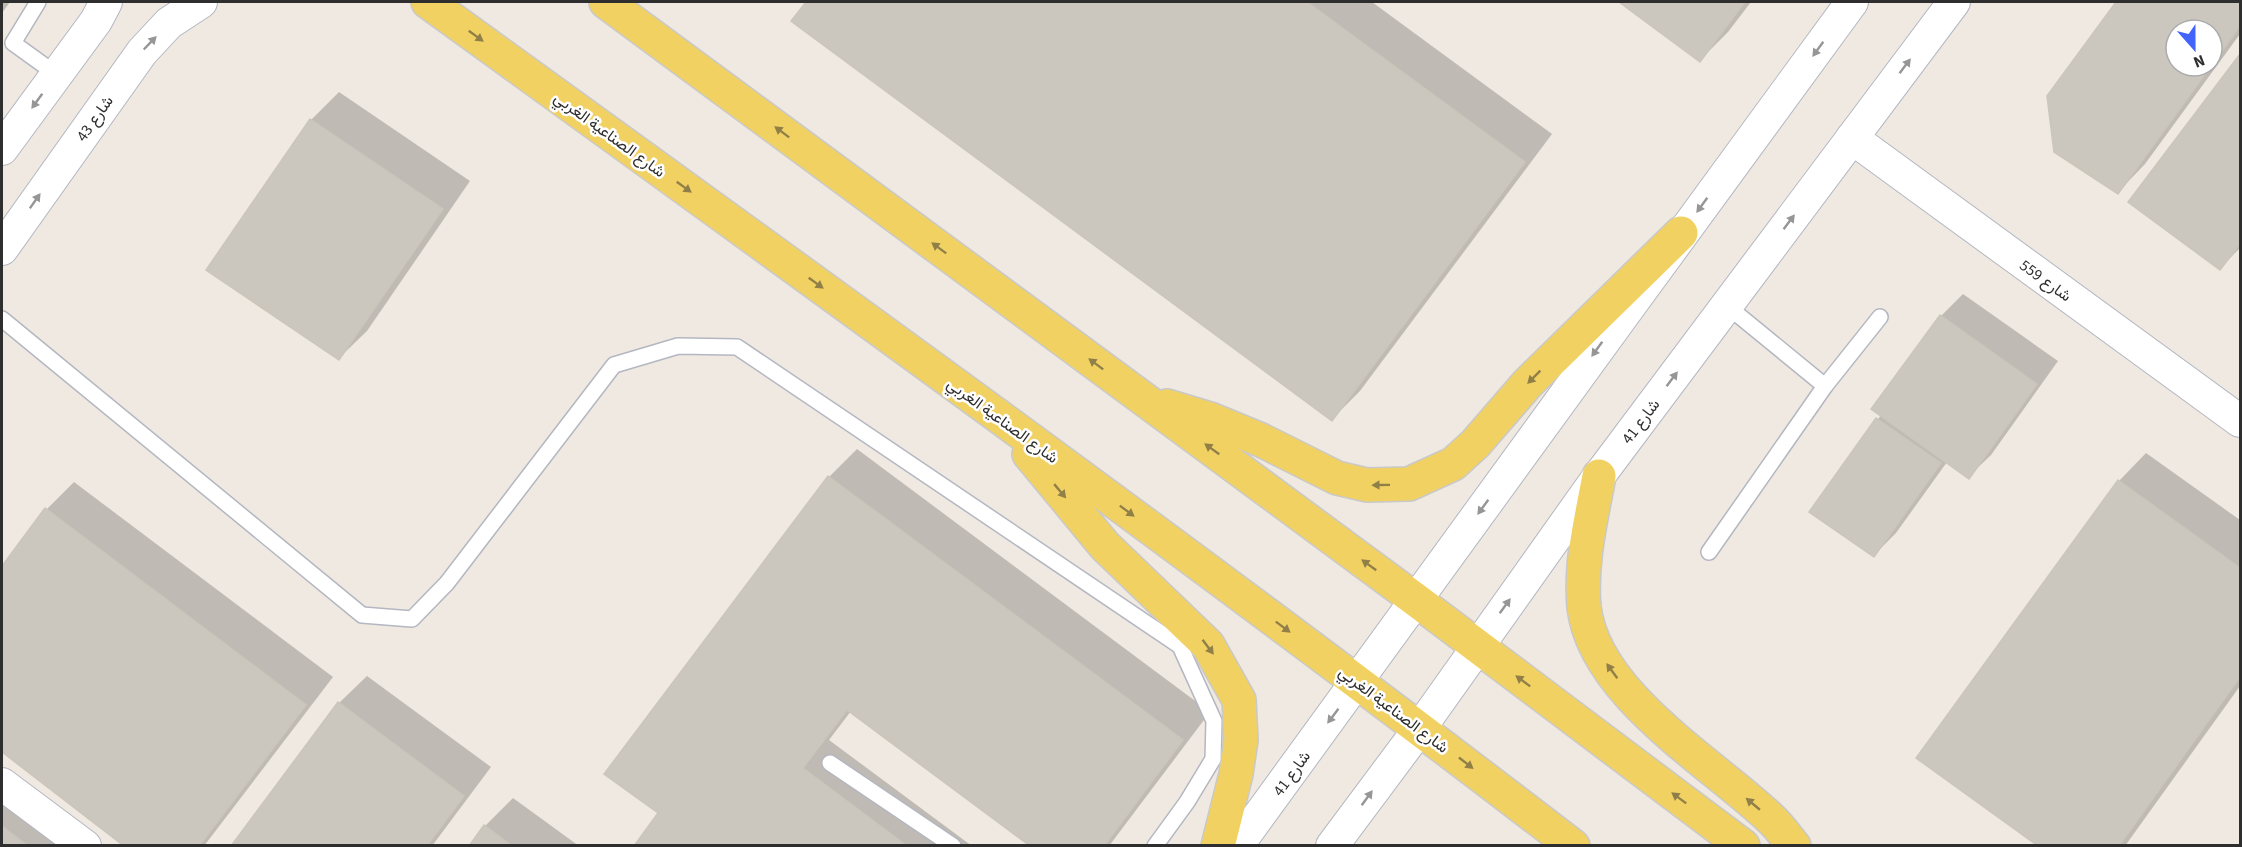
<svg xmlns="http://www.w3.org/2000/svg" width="2242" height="847" viewBox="0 0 2242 847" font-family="'Source Sans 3',Vazirmatn,sans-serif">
  <rect width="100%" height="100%" fill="#efe9e1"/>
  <g fill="#0003" fill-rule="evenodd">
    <path d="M 2,2 L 10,2 L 2,13 Z"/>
    <path d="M 808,2 L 1372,2 L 1552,134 L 1360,391 L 1332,419 L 793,21 Z"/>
    <path d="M 1622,2 L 1751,2 L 1728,32 L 1700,60 Z"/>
    <path d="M 2118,2 L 2240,2 L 2240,34 L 2145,164 L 2118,192 L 2049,97 ZM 2176,30 L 2212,30 L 2212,66 L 2176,66 Z"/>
    <path d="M 2240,56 L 2240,248 L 2220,268 L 2131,202 Z"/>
    <path d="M 339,92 L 470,181 L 367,331 L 339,358 L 208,270 L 311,120 Z"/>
    <path d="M 1963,294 L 2058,361 L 1991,455 L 1968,477 L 1947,462 L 1896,533 L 1874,555 L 1811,511 L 1881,415 L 1873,409 L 1941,316 Z"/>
    <path d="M 857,449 L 1210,712 L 1109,846 L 1033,846 L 851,711 L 829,740 L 972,846 L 636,846 L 660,813 L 829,477 Z"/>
    <path d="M 2146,453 L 2240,520 L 2240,686 L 2125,846 L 2041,846 L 2119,481 Z"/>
    <path d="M 74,482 L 333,677 L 204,846 L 127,846 L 2,751 L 2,569 L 47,509 Z"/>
    <path d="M 367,676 L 491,767 L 432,846 L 233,846 L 339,703 Z"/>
    <path d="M 2,787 L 79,846 L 2,846 Z"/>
    <path d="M 513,798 L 579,846 L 471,846 L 485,826 Z"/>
  </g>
  <g fill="#cbc7bf" stroke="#cbc5ba" stroke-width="1.5">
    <path d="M 806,2 L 1307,2 L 1525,162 L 1332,421 L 791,21 Z"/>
    <path d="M 1619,2 L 1742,2 L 1744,3 L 1700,62 Z"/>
    <path d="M 2116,2 L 2240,2 L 2240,26 L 2212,65 L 2212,30 L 2176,30 L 2176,66 L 2211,66 L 2118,194 L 2054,152 L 2047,96 Z"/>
    <path d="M 2240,54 L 2240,244 L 2220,270 L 2128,202 Z"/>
    <path d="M 310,119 L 443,209 L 339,360 L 206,270 Z"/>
    <path d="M 1940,315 L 2037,384 L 1969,479 L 1871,409 Z"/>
    <path d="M 1876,418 L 1941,463 L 1874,557 L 1809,512 Z"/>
    <path d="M 828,476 L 1183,740 L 1104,846 L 1030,846 L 847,710 L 803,768 L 907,846 L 634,846 L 658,813 L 604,774 Z"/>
    <path d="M 2118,480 L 2240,568 L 2240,677 L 2119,846 L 2038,846 L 1916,758 Z"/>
    <path d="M 45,508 L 306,705 L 199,846 L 124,846 L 2,752 L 2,566 Z"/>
    <path d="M 338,702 L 464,796 L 427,846 L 231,846 Z"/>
    <path d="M 484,825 L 512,846 L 469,846 Z"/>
    <path d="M 2,826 L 28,846 L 2,846 Z"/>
  </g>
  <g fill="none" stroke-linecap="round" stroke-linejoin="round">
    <g stroke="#b4b7c1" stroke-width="18">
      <g id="service">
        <path d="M 38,2 L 13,43 L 56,74"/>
        <path d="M 1726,305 L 1825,386"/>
        <path d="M 2,319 L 362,615 L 412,619 L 447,583 L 614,365 L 678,346 L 737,347 L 1180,646 L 1214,721 L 1213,759 L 1187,802 L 1155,846"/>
        <path d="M 1709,552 L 1825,386 L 1880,317"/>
        <path d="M 830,763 L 953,846"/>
      </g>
    </g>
    <g stroke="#b4b7c1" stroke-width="34">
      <g id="minor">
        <path d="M 1852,138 L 2240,421"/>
        <path d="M 2,149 L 96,21 L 106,2"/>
        <path d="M 2,249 L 142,52 L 169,23 L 201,2"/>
        <path d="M 2,784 L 85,846"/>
        <path d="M 1237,846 C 1444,565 1645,282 1852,2"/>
        <path d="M 1332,846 L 1420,728 L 1599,476 L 1954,2"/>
      </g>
    </g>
    <g stroke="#c9c9c9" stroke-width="36">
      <g id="primary">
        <path d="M 428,2 C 812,280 1197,557 1573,846"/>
        <path d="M 606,2 L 1416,600 L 1743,846"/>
        <path d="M 1167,406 L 1210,419 L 1261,440 L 1337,478 L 1367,485 L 1409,484 L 1453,464 L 1475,444 L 1527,384 L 1681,233"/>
        <path d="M 1029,454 L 1105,546 L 1208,645 L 1239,700 L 1241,740 L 1236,774 L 1218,846"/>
        <path d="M 1599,476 C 1591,519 1580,563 1584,607 C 1594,694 1711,762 1770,818 C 1779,826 1786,836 1794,846"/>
      </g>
    </g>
    <use href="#service" stroke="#fff" stroke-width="15"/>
    <use href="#minor" stroke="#fff" stroke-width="32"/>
    <use href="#primary" stroke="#f2d163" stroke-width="33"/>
  </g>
  <defs><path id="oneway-solid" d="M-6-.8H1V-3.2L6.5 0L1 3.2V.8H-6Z" transform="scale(1.5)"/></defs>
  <g fill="#908048">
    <use href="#oneway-solid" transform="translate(476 36) rotate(36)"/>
    <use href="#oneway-solid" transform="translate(782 132) rotate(-143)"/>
    <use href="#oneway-solid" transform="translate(684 187) rotate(36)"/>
    <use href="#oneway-solid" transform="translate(939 248) rotate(-143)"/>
    <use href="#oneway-solid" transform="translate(816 283) rotate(36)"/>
    <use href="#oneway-solid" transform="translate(1096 364) rotate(-143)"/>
    <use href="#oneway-solid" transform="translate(1534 377) rotate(135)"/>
    <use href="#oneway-solid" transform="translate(1212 449) rotate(-144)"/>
    <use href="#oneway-solid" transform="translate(1381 485) rotate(179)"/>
    <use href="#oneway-solid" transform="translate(1060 491) rotate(50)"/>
    <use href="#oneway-solid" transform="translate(1127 511) rotate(37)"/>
    <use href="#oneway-solid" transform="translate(1369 565) rotate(-144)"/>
    <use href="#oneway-solid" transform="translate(1283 627) rotate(37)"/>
    <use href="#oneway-solid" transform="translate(1208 647) rotate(53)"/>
    <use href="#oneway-solid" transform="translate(1612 671) rotate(-126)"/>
    <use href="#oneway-solid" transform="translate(1523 681) rotate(-143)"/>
    <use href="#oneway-solid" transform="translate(1466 763) rotate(38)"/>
    <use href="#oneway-solid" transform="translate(1679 798) rotate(-143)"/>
    <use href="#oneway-solid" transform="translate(1753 804) rotate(-140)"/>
  </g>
  <g fill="#969696">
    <use href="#oneway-solid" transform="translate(150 43) rotate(-46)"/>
    <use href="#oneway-solid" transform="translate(1818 49) rotate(126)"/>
    <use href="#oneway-solid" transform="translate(1905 66) rotate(-53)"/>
    <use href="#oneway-solid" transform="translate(37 101) rotate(126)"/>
    <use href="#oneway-solid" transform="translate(35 201) rotate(-55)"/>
    <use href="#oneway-solid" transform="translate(1702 205) rotate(126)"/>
    <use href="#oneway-solid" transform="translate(1789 222) rotate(-53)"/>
    <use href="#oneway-solid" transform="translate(1597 349) rotate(126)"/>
    <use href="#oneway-solid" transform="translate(1672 379) rotate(-53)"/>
    <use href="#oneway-solid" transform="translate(1483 507) rotate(126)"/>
    <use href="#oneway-solid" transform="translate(1505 606) rotate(-54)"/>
    <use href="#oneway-solid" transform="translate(1333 716) rotate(127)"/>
    <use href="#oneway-solid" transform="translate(1367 798) rotate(-54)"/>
  </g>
  <g text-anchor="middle" stroke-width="5" stroke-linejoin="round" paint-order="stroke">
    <g font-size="16" fill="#2e2e2e" stroke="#fff">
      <text transform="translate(94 118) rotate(-55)" y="6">شارع 43</text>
      <text transform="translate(610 134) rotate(36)" y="6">شارع الصناعية الغربي</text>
      <text transform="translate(2046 280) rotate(36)" y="6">شارع 559</text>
      <text transform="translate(1003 420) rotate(36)" y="6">شارع الصناعية الغربي</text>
      <text transform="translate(1640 421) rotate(-53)" y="6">شارع 41</text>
      <text transform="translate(1394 709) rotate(37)" y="6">شارع الصناعية الغربي</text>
      <text transform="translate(1291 773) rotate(-54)" y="6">شارع 41</text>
    </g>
  </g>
  <rect width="2242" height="847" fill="none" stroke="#2e2e2e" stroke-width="6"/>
  <g transform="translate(2194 48) rotate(159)"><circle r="28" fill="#ffffff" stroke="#ababab" stroke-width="1.5"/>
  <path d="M0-4.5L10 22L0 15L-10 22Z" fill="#4264fb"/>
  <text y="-9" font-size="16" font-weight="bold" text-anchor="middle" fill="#2e2e2e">N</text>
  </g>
</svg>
